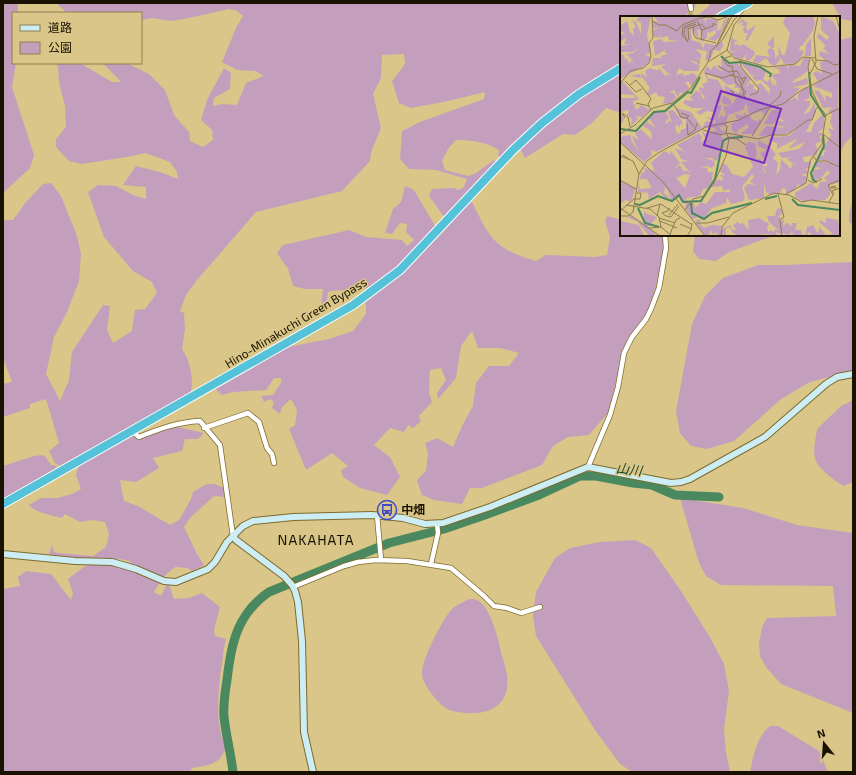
<svg xmlns="http://www.w3.org/2000/svg" width="856" height="775" viewBox="0 0 856 775" font-family="'Exo 2','Noto Sans JP',sans-serif">
  <rect width="100%" height="100%" fill="#d9c688"/>
  <g fill="#c49fbd">
    <path d="M 3,3 L 18,3 L 18,13 L 13,13 L 13,63 L 16,63 L 12,87 L 34,155 L 30,168 L 3,193 Z"/>
    <path d="M 56,3 L 696,3 L 695,7 L 683,17 L 621,17 L 621,66 L 501,158 L 498,155 L 499,150 C 486,142 471,140 456,140 L 448,149 L 442,161 L 445,170 L 468,176 L 476,173 L 494,160 L 497,162 L 445,218 L 429,196 L 432,189 L 453,188 L 459,190 L 464,187 L 467,179 L 436,170 L 409,169 L 400,159 L 402,131 L 420,122 L 484,99 L 485,92 L 448,101 L 411,108 L 399,103 L 392,81 L 405,64 L 404,54 L 382,55 L 381,78 L 373,94 L 381,128 L 371,152 L 370,161 L 342,191 L 256,212 L 197,280 L 186,295 L 180,311 L 184,313 L 185,329 L 182,349 C 190,361 195,381 190,394 L 61,467 L 55,463 L 49,451 L 59,443 L 46,399 L 30,404 L 30,408 L 3,417 L 3,384 L 12,382 L 3,358 L 3,220 L 13,220 L 26,202 L 43,184 L 51,183 L 61,196 L 77,236 L 81,254 L 79,281 L 67,312 L 54,337 L 46,374 L 60,401 L 69,380 L 72,352 L 103,305 L 110,306 L 107,330 L 113,343 L 132,331 L 135,310 L 145,309 L 157,293 L 152,282 L 133,271 L 104,237 L 88,192 L 98,185 L 116,186 L 133,195 L 146,199 L 146,187 L 123,185 L 136,166 L 160,172 L 178,179 L 177,172 L 170,162 L 146,153 L 127,157 L 81,164 L 69,161 L 56,147 L 56,139 L 66,127 L 65,106 L 59,82 L 58,67 L 56,63 L 80,63 L 112,82 L 121,82 L 103,63 L 127,63 L 149,74 L 165,90 L 174,115 L 189,132 L 190,141 L 203,147 L 213,140 L 212,130 L 201,120 L 207,100 L 224,68 L 231,73 L 230,89 L 214,98 L 213,106 L 222,104 L 237,105 L 246,83 L 264,76 L 255,71 L 237,70 L 222,62 L 236,28 L 243,16 L 237,11 L 229,9 L 189,18 L 171,21 L 153,18 L 141,20 L 141,13 L 67,13 Z"/>
    <path d="M 709,3 L 737,3 L 710,17 L 696,17 L 709,6 Z"/>
    <path d="M 832,3 L 853,3 L 853,21 L 841,19 Z"/>
    <path d="M 853,37 L 853,136 L 845,143 L 839,156 L 839,40 Z"/>
    <path d="M 621,73 L 621,113 L 606,108 L 592,123 L 575,135 L 563,134 L 525,158 L 520,148 L 552,119 L 585,94 Z"/>
    <path d="M 405,186 L 414,190 L 437,229 L 392,272 L 371,288 L 331,291 L 328,292 L 326,305 L 321,306 L 323,289 L 305,289 L 293,286 L 288,269 L 277,253 L 283,245 L 349,230 L 366,237 L 402,240 L 407,246 L 414,240 L 406,232 L 407,224 L 400,223 L 392,234 L 385,233 L 393,209 L 401,202 Z"/>
    <path d="M 853,200 L 853,224 L 849,223 L 849,213 Z"/>
    <path d="M 468,202 L 472,202 C 490,239 495,249 536,261 L 546,255 L 595,257 L 607,255 L 610,237 L 605,221 L 607,216 L 621,220 L 621,235 L 664,235 L 665,252 L 653,297 L 644,318 L 627,339 L 608,413 L 589,435 L 568,437 L 553,446 L 542,465 L 482,488 L 470,488 L 462,504 L 434,500 L 422,495 L 417,480 L 426,471 L 428,453 L 425,443 L 437,438 L 453,447 L 462,426 L 473,406 L 476,383 L 489,366 L 509,366 L 519,353 L 500,348 L 478,348 L 472,331 L 461,346 L 456,378 L 438,399 L 437,393 L 446,380 L 441,368 L 430,370 L 429,392 L 432,402 L 419,416 L 421,421 L 413,428 L 408,425 L 404,432 L 390,428 L 374,445 L 390,457 L 400,477 L 387,495 L 360,488 L 343,477 L 341,470 L 348,466 L 332,453 L 306,470 L 289,429 L 295,425 L 297,410 L 291,399 L 282,407 L 280,414 L 272,408 L 274,402 L 270,399 L 264,402 L 261,396 L 273,395 L 281,383 L 281,378 L 274,378 L 266,390 L 233,392 L 222,395 L 215,389 L 288,347 L 329,339 L 353,331 L 366,314 L 366,302 L 397,278 L 444,231 Z"/>
    <path d="M 695,235 L 776,235 L 729,252 L 716,261 L 699,259 L 693,251 Z"/>
    <path d="M 853,262 L 853,371 L 810,382 L 781,399 L 734,441 L 707,449 L 691,446 L 680,433 L 676,411 L 692,324 L 705,296 L 723,278 L 758,265 L 784,265 Z"/>
    <path d="M 853,400 L 853,482 L 844,486 C 836,482 819,469 816,461 C 812,452 816,438 817,429 L 841,406 Z"/>
    <path d="M 173,426 L 204,433 L 198,439 L 185,439 L 182,451 L 153,458 L 159,468 L 136,482 L 120,480 L 124,501 L 138,506 L 170,525 L 179,520 L 191,499 L 193,492 C 207,484 208,480 224,488 L 225,497 L 214,496 L 190,518 L 184,527 L 197,554 L 204,565 L 192,571 L 187,568 L 175,567 L 162,578 L 154,592 L 161,596 L 167,584 L 169,585 L 174,599 L 189,598 L 202,593 L 220,607 L 214,630 L 215,636 L 226,639 L 224,648 C 220,681 212,717 226,748 C 218,766 209,765 192,768 L 190,772 L 3,772 L 3,589 L 20,586 L 18,577 L 26,571 L 51,574 L 71,600 L 73,593 L 68,579 L 85,566 L 95,564 L 113,564 L 121,561 L 131,563 L 130,561 L 120,559 L 110,560 L 51,556 L 49,554 L 52,545 L 54,552 L 58,553 L 93,556 L 106,547 L 109,534 L 105,522 L 92,520 L 80,522 L 65,514 L 62,518 C 51,515 36,513 29,505 L 41,498 L 57,498 L 72,494 L 81,489 L 76,475 L 79,465 L 122,438 L 147,434 Z"/>
    <path d="M 44,455 L 51,465 L 55,465 L 58,470 L 3,502 L 3,466 L 34,456 Z"/>
    <path d="M 680,498 L 743,508 L 797,525 L 853,533 L 853,713 L 781,684 L 766,667 L 760,656 L 759,644 L 762,627 L 767,618 L 836,616 L 833,586 L 721,585 L 706,576 L 699,563 Z"/>
    <path d="M 635,540 L 651,548 L 681,591 L 711,639 L 724,664 L 729,691 L 724,729 L 726,752 L 730,772 L 632,772 L 620,764 L 595,730 L 536,636 L 533,616 L 536,592 L 555,558 L 570,548 L 600,542 Z"/>
    <path d="M 469,599 C 475,599 478,599 482,604 C 492,614 498,638 501,652 C 504,663 509,676 507,688 C 503,714 474,716 453,711 C 446,710 439,703 434,697 C 429,690 422,682 422,673 C 421,661 444,616 453,608 C 458,604 464,602 469,599 Z"/>
    <path d="M 770,726 L 778,726 L 819,751 L 828,772 L 750,772 C 754,754 756,738 770,726 Z"/>
  </g>
  <g fill="none" stroke-linecap="round" stroke-linejoin="round">
    <path stroke="#4a895f" stroke-width="9" d="M 233,772 C 231,754 226,735 224,717 C 223,705 225,692 227,680 C 231,644 237,614 269,592 L 389,543 L 444,529 L 482,516 L 539,495 L 580,476 L 596,476 L 633,483 L 652,485 L 675,495 L 719,497"/>
    <path stroke="#b3a26d" stroke-width="4.5" stroke-dasharray="4.5 2" stroke-linecap="butt" d="M 690,17 L 691,9"/>
    <g stroke="#7d6b2e" stroke-width="6">
      <g id="street">
        <path d="M 690,3 L 691,9"/>
        <path d="M 735,17 L 743,8"/>
        <path d="M 204,428 L 248,413 L 259,422 L 267,448 L 272,454 L 274,463"/>
        <path d="M 132,431 L 139,437 C 159,429 178,422 200,421 L 220,445 L 233,536"/>
        <path d="M 588,467 L 610,415 L 618,387 L 624,353 L 632,337 L 646,319 L 651,309 L 659,288 L 666,248 L 665,235"/>
        <path d="M 377,515 L 381,560"/>
        <path d="M 431,564 L 438,533 L 437,524"/>
        <path d="M 293,587 L 344,566 L 358,562 L 376,560 L 407,561 L 451,568 L 484,596 L 494,606 L 507,608 L 521,613 L 540,607"/>
      </g>
    </g>
    <g stroke="#7d6b2e" stroke-width="8">
      <g id="secondary">
        <path d="M 233,536 L 236,540 L 284,576 L 292,585 L 295,591 L 298,602 L 302,641 L 304,732 L 313,772"/>
        <path d="M 3,554 L 75,561 L 112,562 L 136,569 L 164,581 L 176,582 L 208,569 L 215,562 L 227,542 L 243,526 L 253,521 L 293,517 L 372,515 L 403,518 L 425,524 L 443,523 L 490,507 L 588,467 L 671,483 L 681,482 L 690,479 L 765,437 L 826,384 L 837,377 L 853,374"/>
      </g>
    </g>
    <g stroke="#fff" stroke-width="10">
      <g id="highway">
        <path d="M 721,17 L 748,3"/>
        <path d="M 3,504 L 353,305 L 400,270 L 513,150 L 542,123 L 579,94 L 621,68"/>
      </g>
    </g>
    <use href="#street" stroke="#fff" stroke-width="4.5"/>
    <use href="#secondary" stroke="#ccedf3" stroke-width="6"/>
    <use href="#highway" stroke="#54c2d8" stroke-width="8"/>
  </g>
  <defs>
    <g id="bus-ring" transform="scale(1)"><circle r="9.5" fill="#d9c688" stroke="#404cc0" stroke-width="1.5"/><path d="M-5-6H5V4H4V6H2V4H-2V6H-4V4H-5ZM-3.5-4V0h7V-4ZM-3.5 1.2v1.5H-2V1.2ZM2 1.2v1.5H3.5V1.2Z" fill="#404cc0"/></g>
  </defs>
  <g fill-rule="evenodd">
    <use href="#bus-ring" x="387" y="510"/>
  </g>
  <g text-anchor="middle" stroke-width="3" stroke-linejoin="round" paint-order="stroke">
    <g font-size="12" fill="#1a1200" stroke="#d9c688">
      <text transform="translate(296 323) rotate(-31)" y="4">Hino-Minakuchi Green Bypass</text>
    </g>
    <g font-size="12" font-weight="bold" fill="#1a1200" stroke="#d9c688" text-anchor="start">
      <text x="401" y="514">中畑</text>
    </g>
    <g font-size="13" font-style="italic" fill="#134426" stroke="#d9c688">
      <text transform="translate(629 469) rotate(7)" y="5">山川</text>
    </g>
    <g font-size="14" letter-spacing="1" fill="#1a1200" stroke="#d9c688">
      <text x="316" y="545">NAKAHATA</text>
    </g>
  </g>
  <g transform="translate(620 16)">
    <rect width="220" height="220" fill="#d9c688"/>
    <path d="M 21,0 L 31,0 L 27,19 L 31,37 L 25,38 L 31,42 L 26,49 L 0,63 L 0,38 L 4,39 L 5,44 L 7,42 L 9,48 L 10,45 L 14,47 L 7,38 L 13,37 L 19,32 L 12,36 L 0,36 L 0,30 L 11,28 L 4,28 L 7,21 L 0,26 L 0,19 L 5,17 L 0,15 L 0,10 L 7,5 L 10,16 L 14,20 L 13,12 L 16,11 L 12,4 L 16,6 L 21,18 L 21,7 L 16,4 ZM 34,0 L 90,0 L 84,1 L 86,10 L 86,4 L 89,2 L 98,4 L 97,15 L 101,13 L 104,4 L 108,1 L 99,22 L 95,25 L 88,23 L 96,18 L 96,14 L 88,17 L 87,14 L 87,21 L 82,26 L 80,14 L 77,14 L 79,23 L 70,12 L 72,24 L 81,27 L 83,33 L 85,27 L 94,29 L 102,25 L 103,30 L 100,35 L 94,34 L 91,42 L 85,45 L 87,35 L 75,33 L 81,38 L 81,43 L 75,42 L 80,44 L 80,49 L 74,45 L 69,44 L 80,50 L 78,55 L 64,55 L 59,52 L 56,59 L 63,57 L 64,60 L 73,57 L 77,60 L 72,71 L 69,66 L 65,66 L 69,72 L 63,78 L 60,76 L 58,81 L 54,74 L 49,76 L 54,77 L 56,82 L 50,87 L 43,88 L 45,81 L 38,80 L 36,76 L 29,80 L 27,77 L 30,72 L 23,62 L 10,60 L 19,58 L 22,62 L 21,56 L 27,62 L 25,55 L 30,52 L 38,55 L 39,52 L 46,61 L 46,58 L 51,60 L 41,51 L 46,48 L 32,50 L 33,42 L 43,42 L 40,40 L 48,38 L 45,37 L 45,34 L 35,40 L 33,25 L 41,23 L 44,26 L 60,25 L 49,24 L 48,20 L 39,22 L 42,18 L 37,22 L 33,20 L 33,14 L 39,13 L 33,12 L 32,5 L 38,8 L 32,4 L 38,6 ZM 166,0 L 193,0 L 195,6 L 194,13 L 182,30 L 180,30 L 179,34 L 184,35 L 181,42 L 177,47 L 164,48 L 161,42 L 155,50 L 150,48 L 146,42 L 139,47 L 133,46 L 136,39 L 150,41 L 147,35 L 151,31 L 147,28 L 154,20 L 154,31 L 151,33 L 154,33 L 154,36 L 155,35 L 155,43 L 159,38 L 158,29 L 162,39 L 165,39 L 170,17 L 163,7 ZM 201,0 L 213,5 L 220,18 L 218,93 L 220,94 L 220,166 L 210,169 L 210,179 L 205,184 L 183,185 L 175,181 L 175,177 L 191,167 L 197,173 L 200,166 L 208,165 L 204,162 L 210,157 L 208,154 L 200,163 L 193,163 L 193,154 L 203,152 L 194,151 L 195,145 L 216,148 L 197,143 L 199,139 L 204,140 L 204,136 L 208,135 L 202,134 L 211,119 L 208,112 L 214,114 L 210,106 L 212,98 L 208,96 L 212,91 L 203,92 L 194,74 L 199,75 L 206,86 L 205,79 L 212,82 L 212,77 L 193,70 L 198,66 L 193,57 L 197,55 L 202,58 L 200,46 L 206,45 L 199,39 L 200,35 L 209,38 L 203,32 L 206,30 L 197,21 L 198,17 L 207,24 L 209,21 L 201,14 ZM 122,3 L 128,8 L 126,9 L 127,15 L 136,9 L 128,24 L 125,25 L 128,17 L 124,17 L 123,13 L 125,10 L 122,10 L 123,6 L 117,8 ZM 111,22 L 118,25 L 114,26 L 115,30 L 117,28 L 121,30 L 123,28 L 134,35 L 135,38 L 129,45 L 125,43 L 127,38 L 122,43 L 116,42 L 110,37 L 123,32 L 110,36 ZM 191,22 L 191,40 L 185,40 L 186,29 ZM 184,41 L 189,43 L 188,55 L 173,65 L 173,67 L 187,62 L 188,68 L 172,71 L 180,72 L 169,85 L 175,81 L 178,85 L 178,78 L 185,71 L 191,72 L 189,82 L 183,85 L 190,85 L 190,89 L 183,99 L 190,95 L 194,87 L 196,96 L 186,116 L 191,116 L 194,107 L 202,99 L 204,101 L 204,111 L 198,117 L 203,117 L 199,122 L 205,123 L 195,128 L 198,134 L 196,139 L 183,141 L 184,146 L 191,146 L 190,152 L 184,153 L 188,155 L 187,158 L 181,158 L 188,162 L 182,171 L 178,168 L 174,175 L 166,178 L 166,173 L 162,172 L 160,177 L 150,179 L 146,176 L 144,167 L 144,182 L 129,184 L 124,172 L 128,168 L 136,169 L 130,166 L 134,161 L 132,158 L 122,171 L 125,182 L 123,185 L 111,188 L 107,181 L 106,187 L 92,192 L 84,203 L 77,198 L 76,202 L 72,203 L 65,192 L 66,188 L 61,185 L 62,181 L 51,184 L 48,175 L 42,168 L 45,173 L 44,177 L 49,181 L 46,183 L 40,176 L 29,183 L 28,177 L 18,176 L 19,168 L 20,173 L 32,172 L 27,163 L 20,163 L 21,157 L 25,156 L 24,152 L 35,155 L 31,147 L 44,135 L 50,138 L 51,135 L 60,147 L 53,154 L 60,149 L 64,156 L 66,154 L 71,158 L 61,146 L 68,145 L 61,143 L 55,132 L 65,136 L 57,129 L 79,117 L 82,121 L 81,126 L 86,123 L 81,115 L 86,118 L 97,114 L 92,111 L 84,112 L 36,136 L 31,134 L 32,139 L 24,146 L 0,126 L 2,120 L 11,119 L 11,124 L 18,135 L 12,120 L 19,124 L 15,117 L 21,113 L 32,124 L 31,115 L 23,110 L 27,106 L 36,112 L 29,102 L 36,95 L 45,95 L 49,102 L 45,106 L 47,108 L 49,104 L 52,108 L 48,95 L 53,94 L 62,105 L 63,111 L 61,107 L 59,112 L 58,109 L 55,110 L 57,118 L 60,117 L 61,114 L 66,112 L 66,104 L 60,102 L 56,92 L 71,96 L 82,112 L 86,105 L 95,107 L 95,104 L 90,104 L 87,101 L 93,102 L 93,96 L 87,95 L 80,99 L 76,96 L 84,92 L 72,92 L 63,87 L 65,84 L 73,85 L 70,81 L 76,75 L 80,76 L 83,83 L 85,81 L 79,74 L 80,71 L 85,73 L 82,68 L 88,66 L 84,56 L 87,50 L 91,54 L 94,49 L 102,56 L 97,48 L 102,51 L 101,44 L 103,42 L 107,43 L 104,44 L 108,48 L 117,47 L 131,63 L 125,72 L 130,67 L 134,69 L 133,73 L 140,75 L 137,69 L 141,67 L 149,78 L 150,72 L 141,64 L 135,65 L 132,60 L 139,60 L 131,59 L 120,46 L 146,55 L 143,64 L 148,66 L 150,61 L 153,71 L 154,65 L 155,70 L 157,67 L 152,59 L 160,57 L 159,53 L 153,52 L 167,49 L 167,54 L 169,49 L 180,50 ZM 86,58 L 99,62 L 107,69 L 116,68 L 114,72 L 119,72 L 119,77 L 104,69 L 106,78 L 117,81 L 112,89 L 110,83 L 103,79 L 102,87 L 108,89 L 110,91 L 103,90 L 106,99 L 102,101 L 102,98 L 97,104 L 101,93 L 101,89 L 96,89 L 100,86 L 103,73 L 98,64 L 88,62 ZM 126,87 L 127,91 L 132,92 L 126,92 L 130,97 L 127,100 L 125,96 L 123,100 L 115,98 L 117,103 L 121,103 L 111,108 L 112,114 L 117,118 L 118,114 L 127,108 L 129,111 L 120,118 L 133,118 L 148,94 L 159,91 L 161,96 L 156,93 L 151,95 L 144,108 L 153,108 L 160,102 L 165,106 L 159,105 L 156,109 L 167,112 L 146,110 L 139,120 L 166,118 L 177,113 L 169,120 L 151,121 L 148,124 L 157,127 L 157,133 L 178,122 L 168,133 L 185,126 L 179,133 L 158,137 L 162,142 L 171,141 L 167,143 L 177,150 L 172,148 L 171,153 L 161,143 L 160,154 L 156,159 L 158,147 L 153,142 L 156,138 L 149,130 L 138,124 L 138,130 L 147,134 L 140,137 L 148,150 L 143,150 L 146,157 L 144,156 L 142,145 L 139,142 L 135,145 L 137,137 L 135,127 L 128,126 L 125,131 L 133,151 L 124,161 L 112,158 L 107,149 L 103,147 L 100,155 L 105,159 L 100,159 L 104,164 L 97,164 L 91,171 L 102,170 L 103,175 L 110,173 L 110,176 L 95,176 L 86,188 L 81,186 L 75,192 L 73,185 L 67,186 L 66,182 L 80,180 L 83,173 L 88,172 L 92,165 L 93,156 L 88,156 L 87,152 L 80,151 L 87,150 L 91,152 L 95,149 L 94,145 L 85,142 L 92,142 L 95,145 L 99,142 L 100,136 L 96,133 L 101,132 L 103,122 L 100,120 L 106,114 L 102,115 L 99,111 L 105,110 L 108,99 L 123,94 ZM 141,95 L 144,98 L 142,104 L 139,103 L 138,106 L 131,103 L 130,99 ZM 65,158 L 70,159 L 65,172 L 56,162 ZM 3,66 L 19,83 L 13,85 L 14,89 L 17,88 L 14,92 L 18,93 L 21,89 L 30,94 L 22,101 L 15,100 L 18,103 L 11,110 L 12,103 L 7,99 L 9,95 L 7,94 L 1,96 L 4,104 L 0,109 L 0,82 L 15,82 L 14,79 L 0,78 L 0,68 ZM 0,165 L 15,172 L 12,184 L 8,186 L 7,183 L 0,188 L 0,176 L 3,176 L 0,175 L 2,171 ZM 161,192 L 163,196 L 156,203 L 159,201 L 163,202 L 160,202 L 160,206 L 164,203 L 163,211 L 167,206 L 171,211 L 172,207 L 177,207 L 175,214 L 181,214 L 183,220 L 174,220 L 172,216 L 169,219 L 162,217 L 162,220 L 157,216 L 156,220 L 146,218 L 120,220 L 113,217 L 110,211 L 106,212 L 106,220 L 99,220 L 95,216 L 93,219 L 91,214 L 88,220 L 85,220 L 77,209 L 78,206 L 74,205 L 81,203 L 79,207 L 84,212 L 92,209 L 102,210 L 100,214 L 110,209 L 113,214 L 116,214 L 113,209 L 118,206 L 121,209 L 122,206 L 129,214 L 128,204 L 139,202 L 149,208 L 147,212 L 149,217 L 150,214 L 154,216 L 155,213 L 160,215 L 149,206 L 147,200 L 155,200 L 157,193 ZM 24,194 L 27,198 L 37,201 L 28,211 L 37,220 L 29,220 L 17,205 L 6,201 L 11,200 L 24,208 ZM 206,202 L 218,204 L 220,220 L 193,220 L 189,216 L 187,217 L 189,220 L 185,220 L 187,211 L 193,209 L 198,218 L 199,211 L 206,219 L 213,218 L 200,207 L 200,204 L 206,207 ZM 0,205 L 19,209 L 24,220 L 0,220 Z" fill="#c49fbd" fill-rule="evenodd"/>
    <path fill="none" stroke="#4a895f" stroke-width="2" d="M 101,40 L 109,47 L 121,46 L 140,51 L 151,58 L 150,61M 189,56 L 191,79 L 205,101M 0,113 L 16,115 L 34,96 L 45,95 L 68,76 L 71,77 L 80,61M 197,166 L 193,164 L 191,157 L 204,130 L 203,119M 145,183 L 157,180M 172,183 L 178,189 L 220,194M 71,187 L 72,197 L 84,203 L 92,197 L 132,187M 15,188 L 20,189 L 38,180 L 52,185 L 59,179 L 63,186 L 81,185 L 95,163 L 103,125 L 108,122 L 123,121M 18,192 L 25,207 L 39,211"/>
    <path fill="none" stroke="#8d7e52" stroke-width="1" d="M 216,0 L 220,14M 32,5 L 39,9 L 46,9 L 57,15 L 62,9 L 80,2 L 90,1 L 98,4 L 109,0M 77,5 L 82,14 L 81,24M 74,11 L 73,17 L 76,22 L 96,27M 82,14 L 93,10 L 93,7 L 96,9M 69,24 L 68,13 L 81,8 L 86,13M 99,25 L 112,0M 68,26 L 62,19 L 63,11 L 76,6M 68,26 L 64,18 L 65,12 L 76,8M 96,31 L 109,2M 107,34 L 114,42 L 148,51 L 175,48 L 183,41 L 195,42M 111,40 L 103,43 L 108,50 L 112,50 L 116,67 L 122,72 L 125,82M 190,42 L 188,51 L 192,75 L 199,90M 120,43 L 121,51 L 139,73 L 137,77 L 130,79M 192,43 L 197,53 L 212,58M 196,44 L 208,45 L 214,49 L 220,48M 88,46 L 91,35 L 103,23 L 114,4 L 118,0M 98,50 L 109,56M 109,56 L 117,55 L 124,67M 85,57 L 102,62 L 114,58M 190,58 L 196,46 L 194,20 L 198,0M 109,59 L 118,61 L 123,73 L 126,76 L 124,78M 121,63 L 126,61 L 122,69M 5,65 L 16,76 L 22,73M 0,68 L 10,55 L 23,52 L 29,47 L 31,40 L 29,27 L 33,22 L 32,0M 10,69 L 16,64 L 23,72 L 31,83 L 28,88 L 31,94M 114,77 L 110,74 L 115,79 L 124,79M 16,87 L 29,90M 53,87 L 61,101 L 67,102M 149,90 L 160,80 L 161,75M 61,97 L 69,100 L 67,102 L 74,111M 206,99 L 220,92M 5,102 L 2,97 L 8,101 L 10,111M 67,107 L 68,119M 83,114 L 101,119 L 107,117 L 138,123 L 151,119 L 167,119 L 188,104 L 192,104 L 196,93 L 199,90 L 206,99 L 203,118 L 220,132M 0,118 L 15,109 L 33,92 L 52,87 L 71,72 L 88,46 L 107,34 L 114,9 L 122,0M 68,119 L 75,114 L 77,107M 132,120 L 149,93M 109,122 L 117,123 L 126,129M 0,126 L 43,166 L 85,220M 193,140 L 197,145 L 206,145 L 220,151M 3,141 L 13,145 L 19,158M 0,143 L 3,139 L 9,143M 0,164 L 16,173M 188,164 L 193,167 L 202,163M 215,170 L 216,172 L 211,172 L 211,171 ZM 158,178 L 164,201 L 160,204 L 162,220M 166,178 L 186,167 L 190,145 L 202,128 L 203,118M 214,178 L 212,175 L 220,172M 209,186 L 213,179 L 208,169 L 220,164M 6,189 L 30,193 L 39,201 L 41,211 L 52,220M 0,192 L 10,199M 27,192 L 41,188 L 71,208M 65,194 L 73,183 L 84,180 L 94,167 L 106,140 L 109,122 L 106,117 L 107,110 L 104,108M 0,195 L 14,183 L 20,183 L 21,177 L 17,177M 10,199 L 40,220M 49,199 L 58,188M 0,200 L 8,200 L 13,196 L 19,158 L 27,145 L 38,137 L 86,111 L 119,104 L 139,94 L 163,88 L 180,75 L 220,55M 37,200 L 40,188M 46,200 L 51,201 L 59,190M 46,200 L 42,197 L 48,195 L 49,192M 39,202 L 55,207M 40,205 L 57,212M 76,207 L 87,207 L 109,201M 60,208 L 72,213M 29,212 L 41,211M 50,218 L 56,204 L 60,202M 67,220 L 71,214 L 72,207M 101,220 L 102,211 L 113,197 L 154,177 L 169,179 L 182,186 L 191,184 L 220,188"/>
    <path fill="#7b2cbf" fill-opacity="0.15" stroke="#7b2cbf" stroke-width="2" d="M 101,75 L 161,93 L 144,147 L 84,129 Z"/>
    <rect width="220" height="220" fill="none" stroke="#1a1200" stroke-width="2"/>
  </g>
  <rect width="856" height="775" fill="none" stroke="#1a1200" stroke-width="8"/>
  <rect x="12" y="12" width="130" height="52" fill="#d9c688" stroke="#8d7e52"/>
  <rect x="20" y="25" width="20" height="6" fill="#ccedf3" stroke="#8d7e52"/>
  <text x="48" y="32" font-size="12" fill="#1a1200">道路</text>
  <rect x="20" y="42" width="20" height="12" fill="#c49fbd" stroke="#8d7e52"/>
  <text x="48" y="52" font-size="12" fill="#1a1200">公園</text>
  <g transform="translate(824 743) rotate(343)" stroke="#d9c688" stroke-width="3" paint-order="stroke">
  <path d="M0-3L7 15L0 10L-7 15Z" fill="#1a1200"/>
  <text y="-6" font-size="11" font-weight="bold" text-anchor="middle" fill="#1a1200">N</text>
  </g>
</svg>
